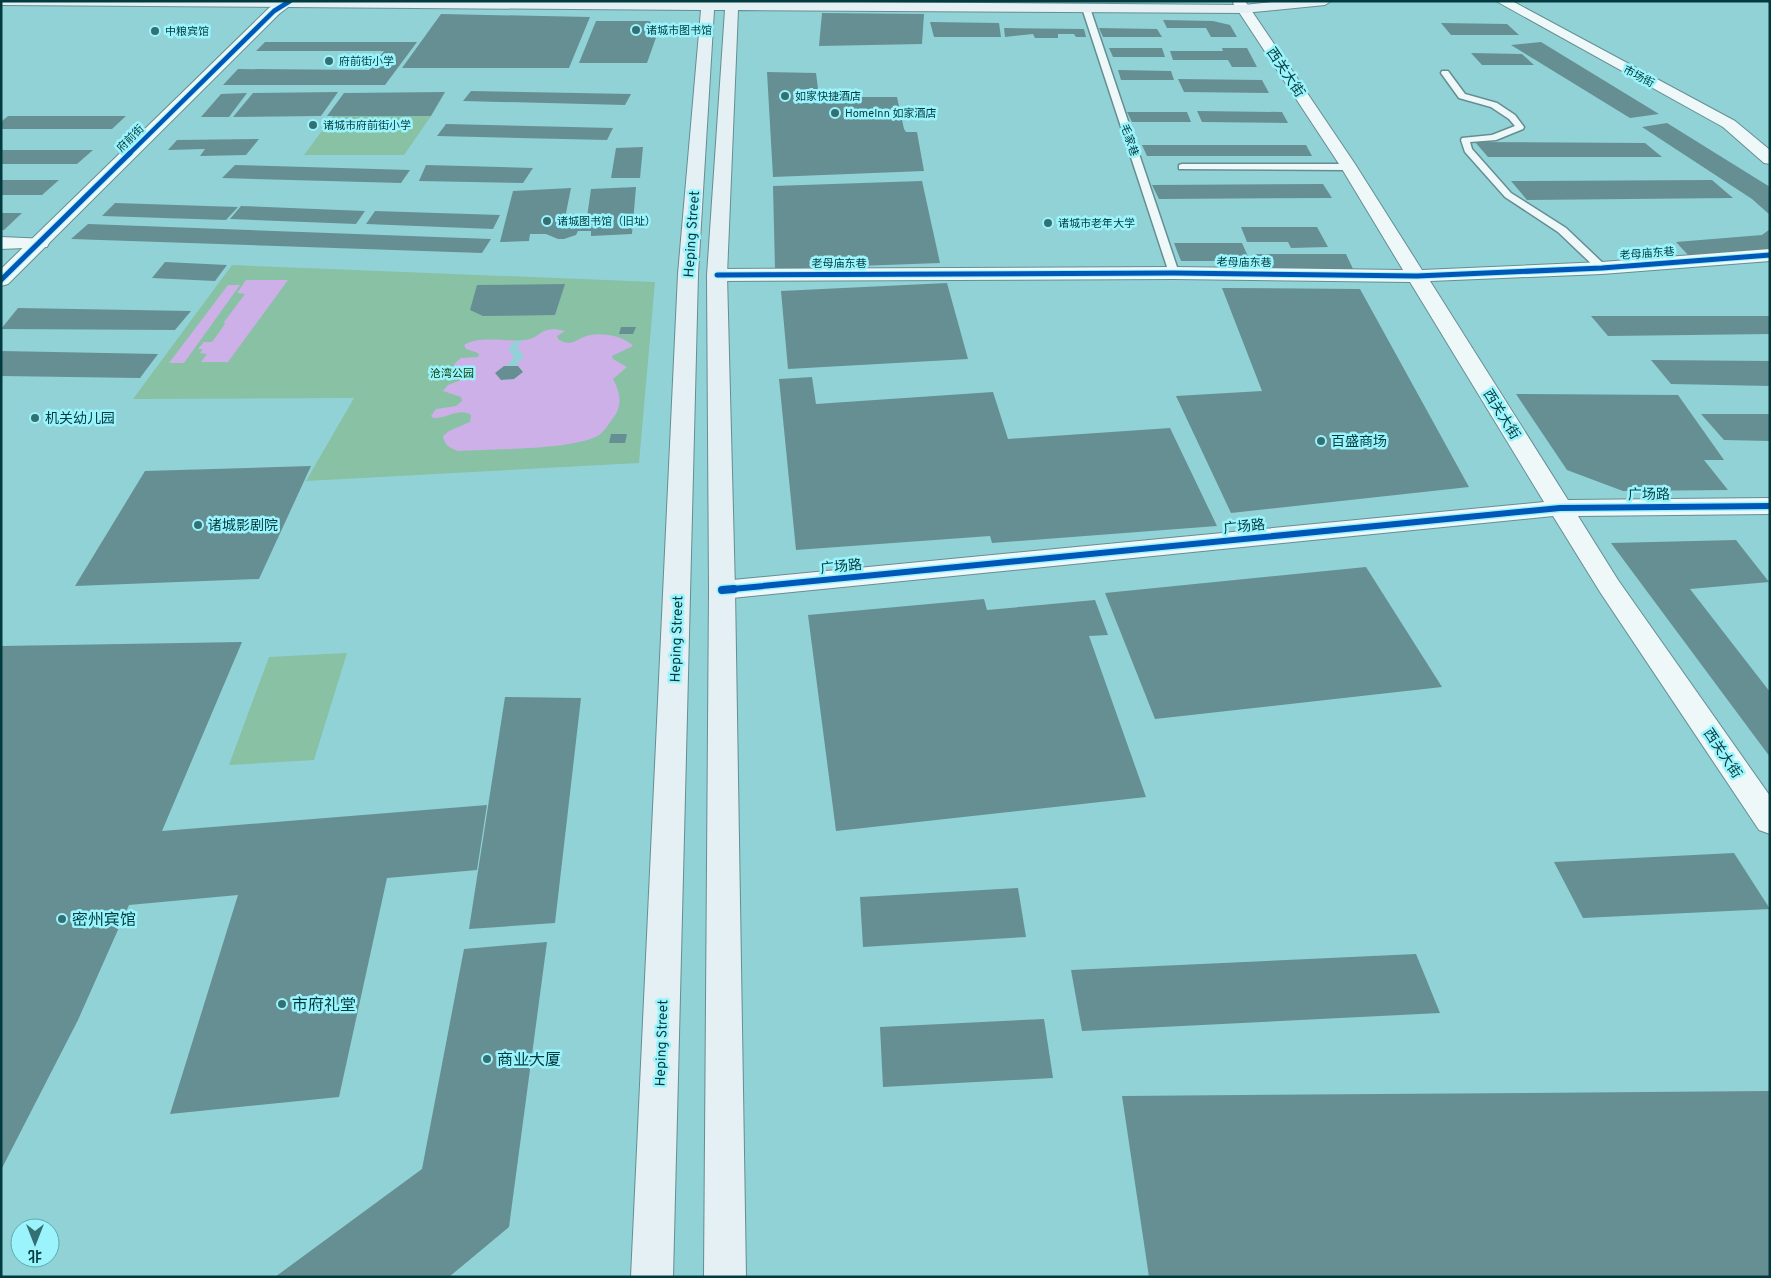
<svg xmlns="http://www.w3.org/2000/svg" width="1771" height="1278" viewBox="0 0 1771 1278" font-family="Overpass,'Noto Sans SC',sans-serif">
  <rect width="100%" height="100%" fill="#91d2d7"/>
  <g fill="#88c1a4">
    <path d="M 333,116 L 431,116 L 404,155 L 304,155 Z"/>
    <path d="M 232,265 L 655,282 L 639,463 L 306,481 L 354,398 L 133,399 Z"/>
    <path d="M 347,653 L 314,760 L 229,765 L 269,657 Z"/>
  </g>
  <g fill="#cdb0e8">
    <path d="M 246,280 L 288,280 L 228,362 L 201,362 L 207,354 L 200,353 L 203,349 L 198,349 L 204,342 L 212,342 L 225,324 L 224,322 L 245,294 L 237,293 Z"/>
    <path d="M 228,285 L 240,285 L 184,363 L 169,363 Z"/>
    <path d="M 554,329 L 565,331 L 557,336 L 559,340 C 571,346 574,341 584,337 C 596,331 624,335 633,346 L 612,356 L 613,359 L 627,367 L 613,379 C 620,392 623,404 614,417 C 609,423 605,431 599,435 C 576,450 490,449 459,451 C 451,449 444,445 443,436 L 449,431 L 470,422 L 471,415 C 460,407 446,419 433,418 L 431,416 L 436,409 L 456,406 L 462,401 L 461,397 L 443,391 L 448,385 L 466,378 L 469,373 L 467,369 L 454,366 L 455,363 L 461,358 L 478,357 L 479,355 L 478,353 L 466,349 L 464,345 C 483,334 509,344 530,339 C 538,337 540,330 554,329 Z"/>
  </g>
  <path fill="#91d2d7" d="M 522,340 L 517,348 L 524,356 L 516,365 L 518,366 L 523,372 L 514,379 L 501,380 L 495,373 L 507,366 L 514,357 L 509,350 L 510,346 L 515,341 Z"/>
  <g fill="#668f93">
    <path d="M 822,13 L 924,14 L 922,44 L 819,46 Z"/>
    <path d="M 441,14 L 590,17 L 569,68 L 402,68 Z"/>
    <path d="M 1163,20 L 1213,21 L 1230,25 L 1237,37 L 1211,37 L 1206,28 L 1167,28 Z"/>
    <path d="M 596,21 L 649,21 L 656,26 L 659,29 L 647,63 L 579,63 Z"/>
    <path d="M 930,22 L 999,23 L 1001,37 L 934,37 Z"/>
    <path d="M 1441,23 L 1507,24 L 1519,35 L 1451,35 Z"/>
    <path d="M 1004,28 L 1084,29 L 1086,37 L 1076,37 L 1074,34 L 1058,34 L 1058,38 L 1035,38 L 1033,34 L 1005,37 Z"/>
    <path d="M 1099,28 L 1157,29 L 1162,37 L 1103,37 Z"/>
    <path d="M 265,42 L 417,42 L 385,85 L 223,85 L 238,69 L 369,70 L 384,51 L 256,51 Z"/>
    <path d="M 1541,42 L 1659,114 L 1630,118 L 1511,45 Z"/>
    <path d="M 1109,48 L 1162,48 L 1165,57 L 1113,57 Z"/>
    <path d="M 1222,48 L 1247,48 L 1257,67 L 1232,67 L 1228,60 L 1173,60 L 1170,51 L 1223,51 Z"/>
    <path d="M 1471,53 L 1522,54 L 1534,65 L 1482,65 Z"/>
    <path d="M 1118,70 L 1171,71 L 1174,80 L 1121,80 Z"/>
    <path d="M 767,72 L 816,73 L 819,97 L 897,97 L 904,129 L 906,132 L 917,132 L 924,171 L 773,177 Z"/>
    <path d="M 1178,79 L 1262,80 L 1269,93 L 1184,92 Z"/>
    <path d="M 471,91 L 631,94 L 625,105 L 463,101 Z"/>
    <path d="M 338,92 L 321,116 L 233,117 L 253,93 Z"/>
    <path d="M 445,92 L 431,116 L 327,116 L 344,93 Z"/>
    <path d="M 247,93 L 229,117 L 201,117 L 221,94 Z"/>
    <path d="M 1197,111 L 1282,112 L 1288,123 L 1202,122 Z"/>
    <path d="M 1127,112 L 1187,112 L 1191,122 L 1132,122 Z"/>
    <path d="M 8,116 L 126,116 L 112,129 L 1,129 L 1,122 Z"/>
    <path d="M 1667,123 L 1770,187 L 1770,215 L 1752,199 L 1642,127 Z"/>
    <path d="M 446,124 L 613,128 L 607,140 L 437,136 Z"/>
    <path d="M 259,139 L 246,155 L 200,156 L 205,149 L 168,150 L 177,140 Z"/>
    <path d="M 1475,142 L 1645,143 L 1662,157 L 1488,157 Z"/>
    <path d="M 1142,145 L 1306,145 L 1312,156 L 1147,156 Z"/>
    <path d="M 643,147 L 640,178 L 611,178 L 616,148 Z"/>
    <path d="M 1,150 L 93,150 L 77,164 L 1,164 Z"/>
    <path d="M 235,165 L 410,170 L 401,183 L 222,178 Z"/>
    <path d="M 426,165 L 533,168 L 523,183 L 419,181 Z"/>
    <path d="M 1,180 L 59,180 L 42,195 L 1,195 Z"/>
    <path d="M 1712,180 L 1733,198 L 1527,200 L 1511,181 Z"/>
    <path d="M 922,181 L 940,263 L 775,269 L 773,186 Z"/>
    <path d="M 1323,184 L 1332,198 L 1159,199 L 1152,185 Z"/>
    <path d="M 636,187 L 632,234 L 591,236 L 591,231 L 578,231 L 576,235 L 564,239 L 558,239 L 546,234 L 530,234 L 529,241 L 500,242 L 513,191 L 571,188 L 565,218 L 572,214 L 587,217 L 591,189 Z"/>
    <path d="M 115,203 L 238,207 L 226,220 L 102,216 Z"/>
    <path d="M 241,206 L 365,211 L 356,224 L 230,219 Z"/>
    <path d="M 375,211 L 500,215 L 493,229 L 366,224 Z"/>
    <path d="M 1,213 L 22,213 L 4,230 L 1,230 Z"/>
    <path d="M 88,224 L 491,239 L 482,253 L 71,239 Z"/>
    <path d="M 1241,227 L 1317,227 L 1328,247 L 1291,248 L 1288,242 L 1247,242 Z"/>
    <path d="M 1770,229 L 1770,251 L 1689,256 L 1676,242 L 1762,235 Z"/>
    <path d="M 1174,243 L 1242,243 L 1250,261 L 1181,261 Z"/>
    <path d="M 1255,254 L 1346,254 L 1353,269 L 1262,269 Z"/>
    <path d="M 165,262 L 227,265 L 215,281 L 152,278 Z"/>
    <path d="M 947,283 L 968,359 L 788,369 L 781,291 Z"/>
    <path d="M 565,284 L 555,315 L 483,316 L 470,310 L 477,285 Z"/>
    <path d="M 1222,288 L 1360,289 L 1469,487 L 1231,513 L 1176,396 L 1262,391 Z"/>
    <path d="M 18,308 L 191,311 L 175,330 L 1,329 Z"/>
    <path d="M 1591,316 L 1770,316 L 1770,334 L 1608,336 Z"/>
    <path d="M 621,327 L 636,327 L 633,334 L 619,334 Z"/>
    <path d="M 1,351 L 158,354 L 140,378 L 1,376 Z"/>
    <path d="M 1651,360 L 1770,361 L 1770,386 L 1671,384 Z"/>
    <path d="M 504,366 L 518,366 L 523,372 L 514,379 L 501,380 L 495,373 Z"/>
    <path d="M 812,377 L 816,404 L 993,392 L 1008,439 L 1170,428 L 1217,526 L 992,543 L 990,536 L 796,550 L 779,379 Z"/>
    <path d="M 1516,394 L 1678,395 L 1724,460 L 1704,460 L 1728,490 L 1623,491 L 1567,470 Z"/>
    <path d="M 1701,414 L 1770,414 L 1770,441 L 1724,440 Z"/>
    <path d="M 611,434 L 627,434 L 625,443 L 609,443 Z"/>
    <path d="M 311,466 L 259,579 L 75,586 L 145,471 Z"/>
    <path d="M 1736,540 L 1769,582 L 1690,589 L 1770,692 L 1770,757 L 1611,543 Z"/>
    <path d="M 1366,567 L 1442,687 L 1155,719 L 1105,593 Z"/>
    <path d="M 984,599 L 987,610 L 1095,600 L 1108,635 L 1089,636 L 1146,797 L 836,831 L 808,615 Z"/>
    <path d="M 242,642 L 162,831 L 487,805 L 477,870 L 387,878 L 339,1097 L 170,1114 L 238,895 L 129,905 L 78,1020 L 1,1170 L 1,646 Z"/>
    <path d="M 505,697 L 581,698 L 555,923 L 469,929 Z"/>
    <path d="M 1734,853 L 1770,909 L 1583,918 L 1554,862 Z"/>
    <path d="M 1018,888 L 1026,937 L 863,947 L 860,897 Z"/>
    <path d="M 547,942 L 509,1227 L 449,1277 L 275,1277 L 422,1169 L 464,949 Z"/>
    <path d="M 1416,954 L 1440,1013 L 1082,1031 L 1071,970 Z"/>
    <path d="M 1044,1019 L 1053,1078 L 883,1087 L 880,1027 Z"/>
    <path d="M 1770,1091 L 1770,1277 L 1149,1277 L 1122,1096 Z"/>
  </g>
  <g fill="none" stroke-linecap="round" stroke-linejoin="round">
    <g stroke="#658e92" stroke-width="3">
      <g id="service">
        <path d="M 1083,6 L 1090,8 L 1179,273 L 1178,275 L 1170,275 L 1169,273 L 1082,8 Z"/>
        <path d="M 1442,71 L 1448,71 L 1465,94 L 1497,103 L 1515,115 L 1524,127 L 1523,129 L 1496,140 L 1470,142 L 1472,149 L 1511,193 L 1566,228 L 1606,266 L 1607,268 L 1606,270 L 1598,270 L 1558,232 L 1505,197 L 1465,152 L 1461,140 L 1462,138 L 1492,135 L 1515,126 L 1509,119 L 1491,107 L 1459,98 L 1441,73 Z"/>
        <path d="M 1182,164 L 1349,164 L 1354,167 L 1349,170 L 1179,169 L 1179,165 Z"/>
      </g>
    </g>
    <g stroke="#658e92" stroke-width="2">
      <path id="minor" d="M 1,237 L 47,239 L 49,243 L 47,247 L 1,249 Z"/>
    </g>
    <g stroke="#658e92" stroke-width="2">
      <g id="tertiary">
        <path d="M 280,1 L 296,1 L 279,14 L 8,284 L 1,286 L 1,269 L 269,8 Z"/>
        <path d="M 1235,1 L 1245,1 L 1355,164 L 1422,270 L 1602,262 L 1770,249 L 1770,261 L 1602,274 L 1430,281 L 1568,500 L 1770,498 L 1770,514 L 1578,516 L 1618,580 L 1770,796 L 1770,834 L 1759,830 L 1600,592 L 1553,516 L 722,599 L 713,596 L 709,590 L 713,584 L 722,581 L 1544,502 L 1410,282 L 1174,279 L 717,281 L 710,279 L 707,275 L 710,271 L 717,269 L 1174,267 L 1403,270 L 1339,164 L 1233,3 Z"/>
        <path d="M 1496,1 L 1512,1 L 1735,121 L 1770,150 L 1770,164 L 1764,163 L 1723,127 Z"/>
      </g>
    </g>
    <g stroke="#658e92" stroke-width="2">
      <path id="secondary" d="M 1,1 L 739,1 L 1244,5 L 1282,1 L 1331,1 L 1325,5 L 1244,13 L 738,10 L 727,275 L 735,590 L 746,1277 L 704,1277 L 709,590 L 707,275 L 725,10 L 714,10 L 698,274 L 673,1277 L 631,1277 L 678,274 L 701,10 L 1,5 Z"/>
    </g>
    <use href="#service" fill="#eef8f9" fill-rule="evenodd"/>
    <use href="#minor" fill="#eef8f9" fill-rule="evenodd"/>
    <use href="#tertiary" fill="#eef8f9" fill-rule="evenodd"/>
    <use href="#secondary" fill="#e4f0f3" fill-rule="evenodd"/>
    <g stroke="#9bf4fc" stroke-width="6">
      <path id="cycleway-far3" d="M 129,154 L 274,11 L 290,1"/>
    </g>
    <g stroke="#9bf4fc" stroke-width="7">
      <g id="cycleway-far2">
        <path d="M 717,275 L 1174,273 L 1417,276 L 1602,268 L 1770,255"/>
        <path d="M 1,280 L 130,153"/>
      </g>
    </g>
    <g stroke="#9bf4fc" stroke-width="9">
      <path id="cycleway-far1" d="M 722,590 L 1560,508 L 1770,506"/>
    </g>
    <g stroke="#9bf4fc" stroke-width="11">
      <path id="cycleway" d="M 722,590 L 734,589"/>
    </g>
    <use href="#cycleway-far3" stroke="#0057b8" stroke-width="4.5"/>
    <use href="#cycleway-far2" stroke="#0057b8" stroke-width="5"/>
    <use href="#cycleway-far1" stroke="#0057b8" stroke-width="6"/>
    <use href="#cycleway" stroke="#0057b8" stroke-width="8"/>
  </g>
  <g fill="#337074" stroke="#9bf4fc" stroke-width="2">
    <circle cx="636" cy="30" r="5"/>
    <circle cx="155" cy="31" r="5"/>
    <circle cx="329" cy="61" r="5"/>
    <circle cx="785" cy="96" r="5"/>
    <circle cx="835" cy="113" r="5"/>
    <circle cx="313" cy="125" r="5"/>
    <circle cx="547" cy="221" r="5"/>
    <circle cx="1048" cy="223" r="5"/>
    <circle cx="35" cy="418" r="5"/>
    <circle cx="1321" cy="441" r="5"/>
    <circle cx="198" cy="525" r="5"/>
    <circle cx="62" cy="919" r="5"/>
    <circle cx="282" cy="1004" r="5"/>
    <circle cx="487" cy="1059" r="5"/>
  </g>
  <g text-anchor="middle" stroke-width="5" stroke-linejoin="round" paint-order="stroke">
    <g font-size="11" fill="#013b3f" stroke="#9bf4fc" text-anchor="start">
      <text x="646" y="34">诸城市图书馆</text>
      <text x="165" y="35">中粮宾馆</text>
      <text x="339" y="65">府前街小学</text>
      <text x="795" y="100">如家快捷酒店</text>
      <text x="845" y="117">HomeInn 如家酒店</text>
      <text x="323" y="129">诸城市府前街小学</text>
      <text x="557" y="225">诸城图书馆（旧址）</text>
      <text x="1058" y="227">诸城市老年大学</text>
    </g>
    <g font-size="11" fill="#013b3f" stroke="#9bf4fc">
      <text transform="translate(1639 76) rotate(28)" y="4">市场街</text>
      <text transform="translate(130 138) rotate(-45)" y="4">府前街</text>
      <text transform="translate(1130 140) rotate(72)" y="4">毛家巷</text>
      <text transform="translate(1647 253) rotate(-4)" y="4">老母庙东巷</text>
      <text transform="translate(1244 262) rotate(1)" y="4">老母庙东巷</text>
      <text x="839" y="267">老母庙东巷</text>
    </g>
    <g font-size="11" fill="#0e400c" stroke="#9bf4fc">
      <text x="452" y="377">沧湾公园</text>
    </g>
    <g font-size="14" fill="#013b3f" stroke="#9bf4fc">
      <text transform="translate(1286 72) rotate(56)" y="5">西关大街</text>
      <text transform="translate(691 234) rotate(-86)" y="5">Heping Street</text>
      <text transform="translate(1502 414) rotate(58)" y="5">西关大街</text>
      <text transform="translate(1649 494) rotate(-1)" y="5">广场路</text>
      <text transform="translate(1244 526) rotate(-6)" y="5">广场路</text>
      <text transform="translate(841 566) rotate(-6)" y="5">广场路</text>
      <text transform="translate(676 639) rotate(-88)" y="5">Heping Street</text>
      <text transform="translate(1723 753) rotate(56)" y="5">西关大街</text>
      <text transform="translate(661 1043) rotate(-88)" y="5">Heping Street</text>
    </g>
    <g font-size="14" fill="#013b3f" stroke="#9bf4fc" text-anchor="start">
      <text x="45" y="423">机关幼儿园</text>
      <text x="1331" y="446">百盛商场</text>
      <text x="208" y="530">诸城影剧院</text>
    </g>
    <g font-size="16" fill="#013b3f" stroke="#9bf4fc" text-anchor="start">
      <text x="72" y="925">密州宾馆</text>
      <text x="292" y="1010">市府礼堂</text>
      <text x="497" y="1065">商业大厦</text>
    </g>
  </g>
  <rect width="1771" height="1278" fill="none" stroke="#013b3f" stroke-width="5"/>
  <g transform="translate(35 1243) rotate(180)"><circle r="24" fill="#9bf4fc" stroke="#5daab0"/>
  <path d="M0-4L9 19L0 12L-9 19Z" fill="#337074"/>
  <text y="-8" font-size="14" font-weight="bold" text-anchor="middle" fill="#013b3f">北</text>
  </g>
</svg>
